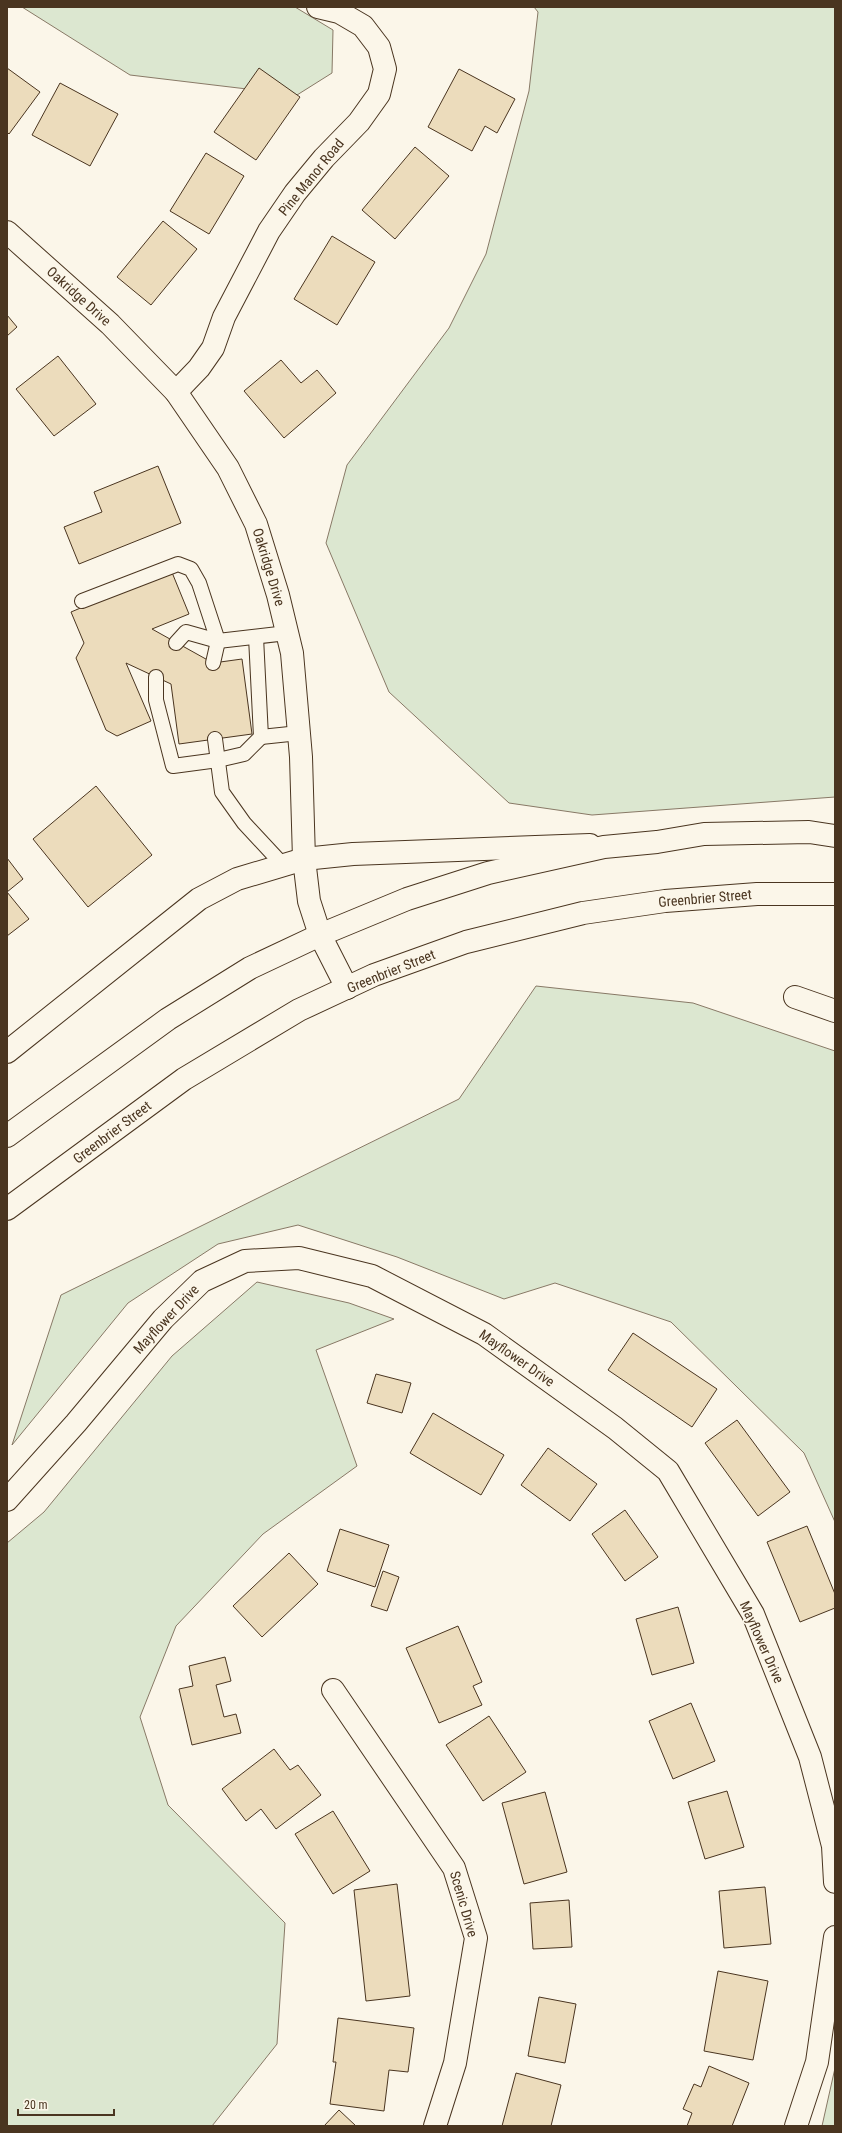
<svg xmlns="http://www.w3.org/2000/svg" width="842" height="2133" viewBox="0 0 842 2133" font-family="'Roboto Condensed',sans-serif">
  <rect width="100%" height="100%" fill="#fbf6e9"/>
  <g fill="#dce7d0" stroke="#887966">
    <path d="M 22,7 L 295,7 L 333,30 L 332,73 L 297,95 L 130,75 Z"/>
    <path d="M 534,7 L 835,7 L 835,797 L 592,815 L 509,803 L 389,692 L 326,543 L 347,465 L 449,328 L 486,254 L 529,91 L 538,12 Z"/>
    <path d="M 536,986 L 693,1003 L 835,1051 L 835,1522 L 804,1453 L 671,1322 L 555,1283 L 504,1299 L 397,1257 L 298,1225 L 218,1244 L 128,1303 L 12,1445 L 61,1295 L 459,1099 Z"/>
    <path d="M 257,1282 L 349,1303 L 394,1319 L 316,1350 L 357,1466 L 263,1534 L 176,1626 L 140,1717 L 168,1805 L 285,1923 L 277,2044 L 212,2126 L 7,2126 L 7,1543 L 44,1512 L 172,1356 Z"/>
    <path d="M 835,2068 L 835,2126 L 822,2126 Z"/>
  </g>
  <g fill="#ecdcbc" stroke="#4a3520">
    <path d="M 7,68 L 40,92 L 9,134 L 7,132 Z"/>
    <path d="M 259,68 L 300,97 L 256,160 L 214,132 Z"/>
    <path d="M 459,69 L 515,99 L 497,133 L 485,126 L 472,151 L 428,127 Z"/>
    <path d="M 60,83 L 118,114 L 90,166 L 32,135 Z"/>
    <path d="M 415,147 L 449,176 L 395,239 L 362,210 Z"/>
    <path d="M 206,153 L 244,176 L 209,234 L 170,211 Z"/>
    <path d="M 163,221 L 197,249 L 151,305 L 117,277 Z"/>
    <path d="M 332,236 L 375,262 L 337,325 L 294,299 Z"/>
    <path d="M 7,315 L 17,327 L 7,336 Z"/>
    <path d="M 58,356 L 96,404 L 54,436 L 16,389 Z"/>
    <path d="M 281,360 L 301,383 L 317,370 L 336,393 L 284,438 L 244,391 Z"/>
    <path d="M 158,466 L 181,523 L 79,564 L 64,527 L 102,512 L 94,492 Z"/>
    <path d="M 171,570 L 189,614 L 152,629 L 213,663 L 242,659 L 252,734 L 179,744 L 171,684 L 126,663 L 151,721 L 117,736 L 106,730 L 76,658 L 84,643 L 71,612 Z"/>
    <path d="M 96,786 L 152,855 L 88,907 L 33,839 Z"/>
    <path d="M 7,858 L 23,879 L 7,892 L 29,919 L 7,936 Z"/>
    <path d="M 633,1333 L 717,1389 L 692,1427 L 608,1370 Z"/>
    <path d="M 376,1374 L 411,1383 L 402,1413 L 367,1403 Z"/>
    <path d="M 433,1413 L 504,1455 L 481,1495 L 410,1453 Z"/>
    <path d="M 737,1420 L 790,1492 L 758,1516 L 705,1443 Z"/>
    <path d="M 548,1448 L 597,1484 L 570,1521 L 521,1485 Z"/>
    <path d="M 625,1510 L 658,1557 L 625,1581 L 592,1534 Z"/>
    <path d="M 807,1526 L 835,1594 L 835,1608 L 800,1622 L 767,1542 Z"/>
    <path d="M 340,1529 L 389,1545 L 375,1587 L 327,1571 Z"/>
    <path d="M 289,1553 L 318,1584 L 262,1637 L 233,1606 Z"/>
    <path d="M 383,1571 L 399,1577 L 387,1611 L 371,1606 Z"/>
    <path d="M 678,1607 L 694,1663 L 652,1675 L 636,1619 Z"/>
    <path d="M 458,1626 L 482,1682 L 473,1686 L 482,1705 L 439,1723 L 406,1648 Z"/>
    <path d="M 225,1657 L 231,1681 L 216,1685 L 224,1717 L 236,1714 L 241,1733 L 192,1745 L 179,1689 L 193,1686 L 189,1666 Z"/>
    <path d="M 691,1703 L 715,1761 L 673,1779 L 649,1721 Z"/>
    <path d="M 489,1716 L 526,1772 L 483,1801 L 446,1745 Z"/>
    <path d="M 274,1749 L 290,1770 L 298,1765 L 321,1795 L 276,1829 L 261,1809 L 246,1821 L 222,1789 Z"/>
    <path d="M 727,1791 L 744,1847 L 705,1859 L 688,1802 Z"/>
    <path d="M 545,1792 L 567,1872 L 524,1884 L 502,1803 Z"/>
    <path d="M 333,1811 L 370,1871 L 333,1894 L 295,1834 Z"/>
    <path d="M 397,1884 L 410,1996 L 366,2001 L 354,1890 Z"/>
    <path d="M 765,1887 L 771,1944 L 724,1948 L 719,1891 Z"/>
    <path d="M 569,1900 L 572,1947 L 533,1949 L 530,1903 Z"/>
    <path d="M 718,1971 L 768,1981 L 753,2060 L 704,2051 Z"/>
    <path d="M 539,1997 L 576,2004 L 565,2063 L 528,2056 Z"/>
    <path d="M 338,2018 L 414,2028 L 408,2072 L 389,2070 L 384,2111 L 330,2104 L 336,2062 L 333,2062 Z"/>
    <path d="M 709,2066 L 749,2083 L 732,2126 L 687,2126 L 692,2113 L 683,2109 L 694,2084 L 701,2087 Z"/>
    <path d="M 516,2073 L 561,2085 L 551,2126 L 502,2126 Z"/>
    <path d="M 339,2110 L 356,2126 L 324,2126 Z"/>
  </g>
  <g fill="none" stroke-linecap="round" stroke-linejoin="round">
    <g stroke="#4a3520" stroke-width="16">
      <g id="lane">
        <path d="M 82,601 L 178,564 L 191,569 L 199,583 L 218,641 L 213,663"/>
        <path d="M 176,643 L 186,632 L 218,641 L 287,633"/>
        <path d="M 156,677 L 156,700 L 173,766 L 218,760 L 244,754 L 261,737 L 256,637"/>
        <path d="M 261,737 L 299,733"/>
        <path d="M 215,739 L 222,792 L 244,823 L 283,865"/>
      </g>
    </g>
    <g stroke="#4a3520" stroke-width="24">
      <g id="street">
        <path d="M 176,392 L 199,368 L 213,348 L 224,317 L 257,254 L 269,231 L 295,193 L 324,158 L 359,122 L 379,94 L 385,69 L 379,47 L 363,26 L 339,12 L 318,7"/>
        <path d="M 795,997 L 835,1011"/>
        <path d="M 7,1052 L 199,899 L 237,879 L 304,859 L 353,854 L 590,845"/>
        <path d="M 7,1500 L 76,1423 L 163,1319 L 202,1281 L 245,1261 L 299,1258 L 372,1276 L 484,1334 L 615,1428 L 668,1471 L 753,1614 L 810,1757 L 833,1846 L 835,1882"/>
        <path d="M 333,1690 L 454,1868 L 476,1938 L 455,2063 L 435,2126"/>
        <path d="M 796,2126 L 817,2062 L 835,1937"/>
      </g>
    </g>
    <g stroke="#4a3520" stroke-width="24">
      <g id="secondary">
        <path d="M 7,232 L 110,324 L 176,392 L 228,468 L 256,524 L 278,595 L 292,653 L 301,757 L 304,859 L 309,901 L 320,935 L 347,988"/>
        <path d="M 7,1136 L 168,1019 L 250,968 L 320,935 L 407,899 L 488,873 L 604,847 L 657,842 L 704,834 L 809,832 L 835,836"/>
        <path d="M 7,1209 L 184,1079 L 299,1010 L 374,975 L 466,942 L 583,913 L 665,901 L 757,894 L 835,894"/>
      </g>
    </g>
    <use href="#lane" stroke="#fbf6e9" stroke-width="14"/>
    <use href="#street" stroke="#fbf6e9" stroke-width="22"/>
    <use href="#secondary" stroke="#fbf6e9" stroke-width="22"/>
  </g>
  <g text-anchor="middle" stroke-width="3" stroke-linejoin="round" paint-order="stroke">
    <g font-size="14" fill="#4a3520" stroke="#fbf6e9">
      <text transform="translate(311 177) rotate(-51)" y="5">Pine Manor Road</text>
      <text transform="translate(79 296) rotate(42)" y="5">Oakridge Drive</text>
      <text transform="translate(269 567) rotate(73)" y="5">Oakridge Drive</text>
      <text transform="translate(705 898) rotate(-5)" y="5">Greenbrier Street</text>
      <text transform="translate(391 971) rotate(-22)" y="5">Greenbrier Street</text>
      <text transform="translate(112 1132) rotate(-37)" y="5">Greenbrier Street</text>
      <text transform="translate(166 1319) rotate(-47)" y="5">Mayflower Drive</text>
      <text transform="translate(517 1358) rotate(35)" y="5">Mayflower Drive</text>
      <text transform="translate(762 1642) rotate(66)" y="5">Mayflower Drive</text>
      <text transform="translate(464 1904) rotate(74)" y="5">Scenic Drive</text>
    </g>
  </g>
  <rect width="842" height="2133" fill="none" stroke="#4a3520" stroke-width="16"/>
  <path d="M18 2109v6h96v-6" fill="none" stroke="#4a3520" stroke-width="2"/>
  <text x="24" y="2109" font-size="12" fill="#4a3520" stroke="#fbf6e9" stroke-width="3" paint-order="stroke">20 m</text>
</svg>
